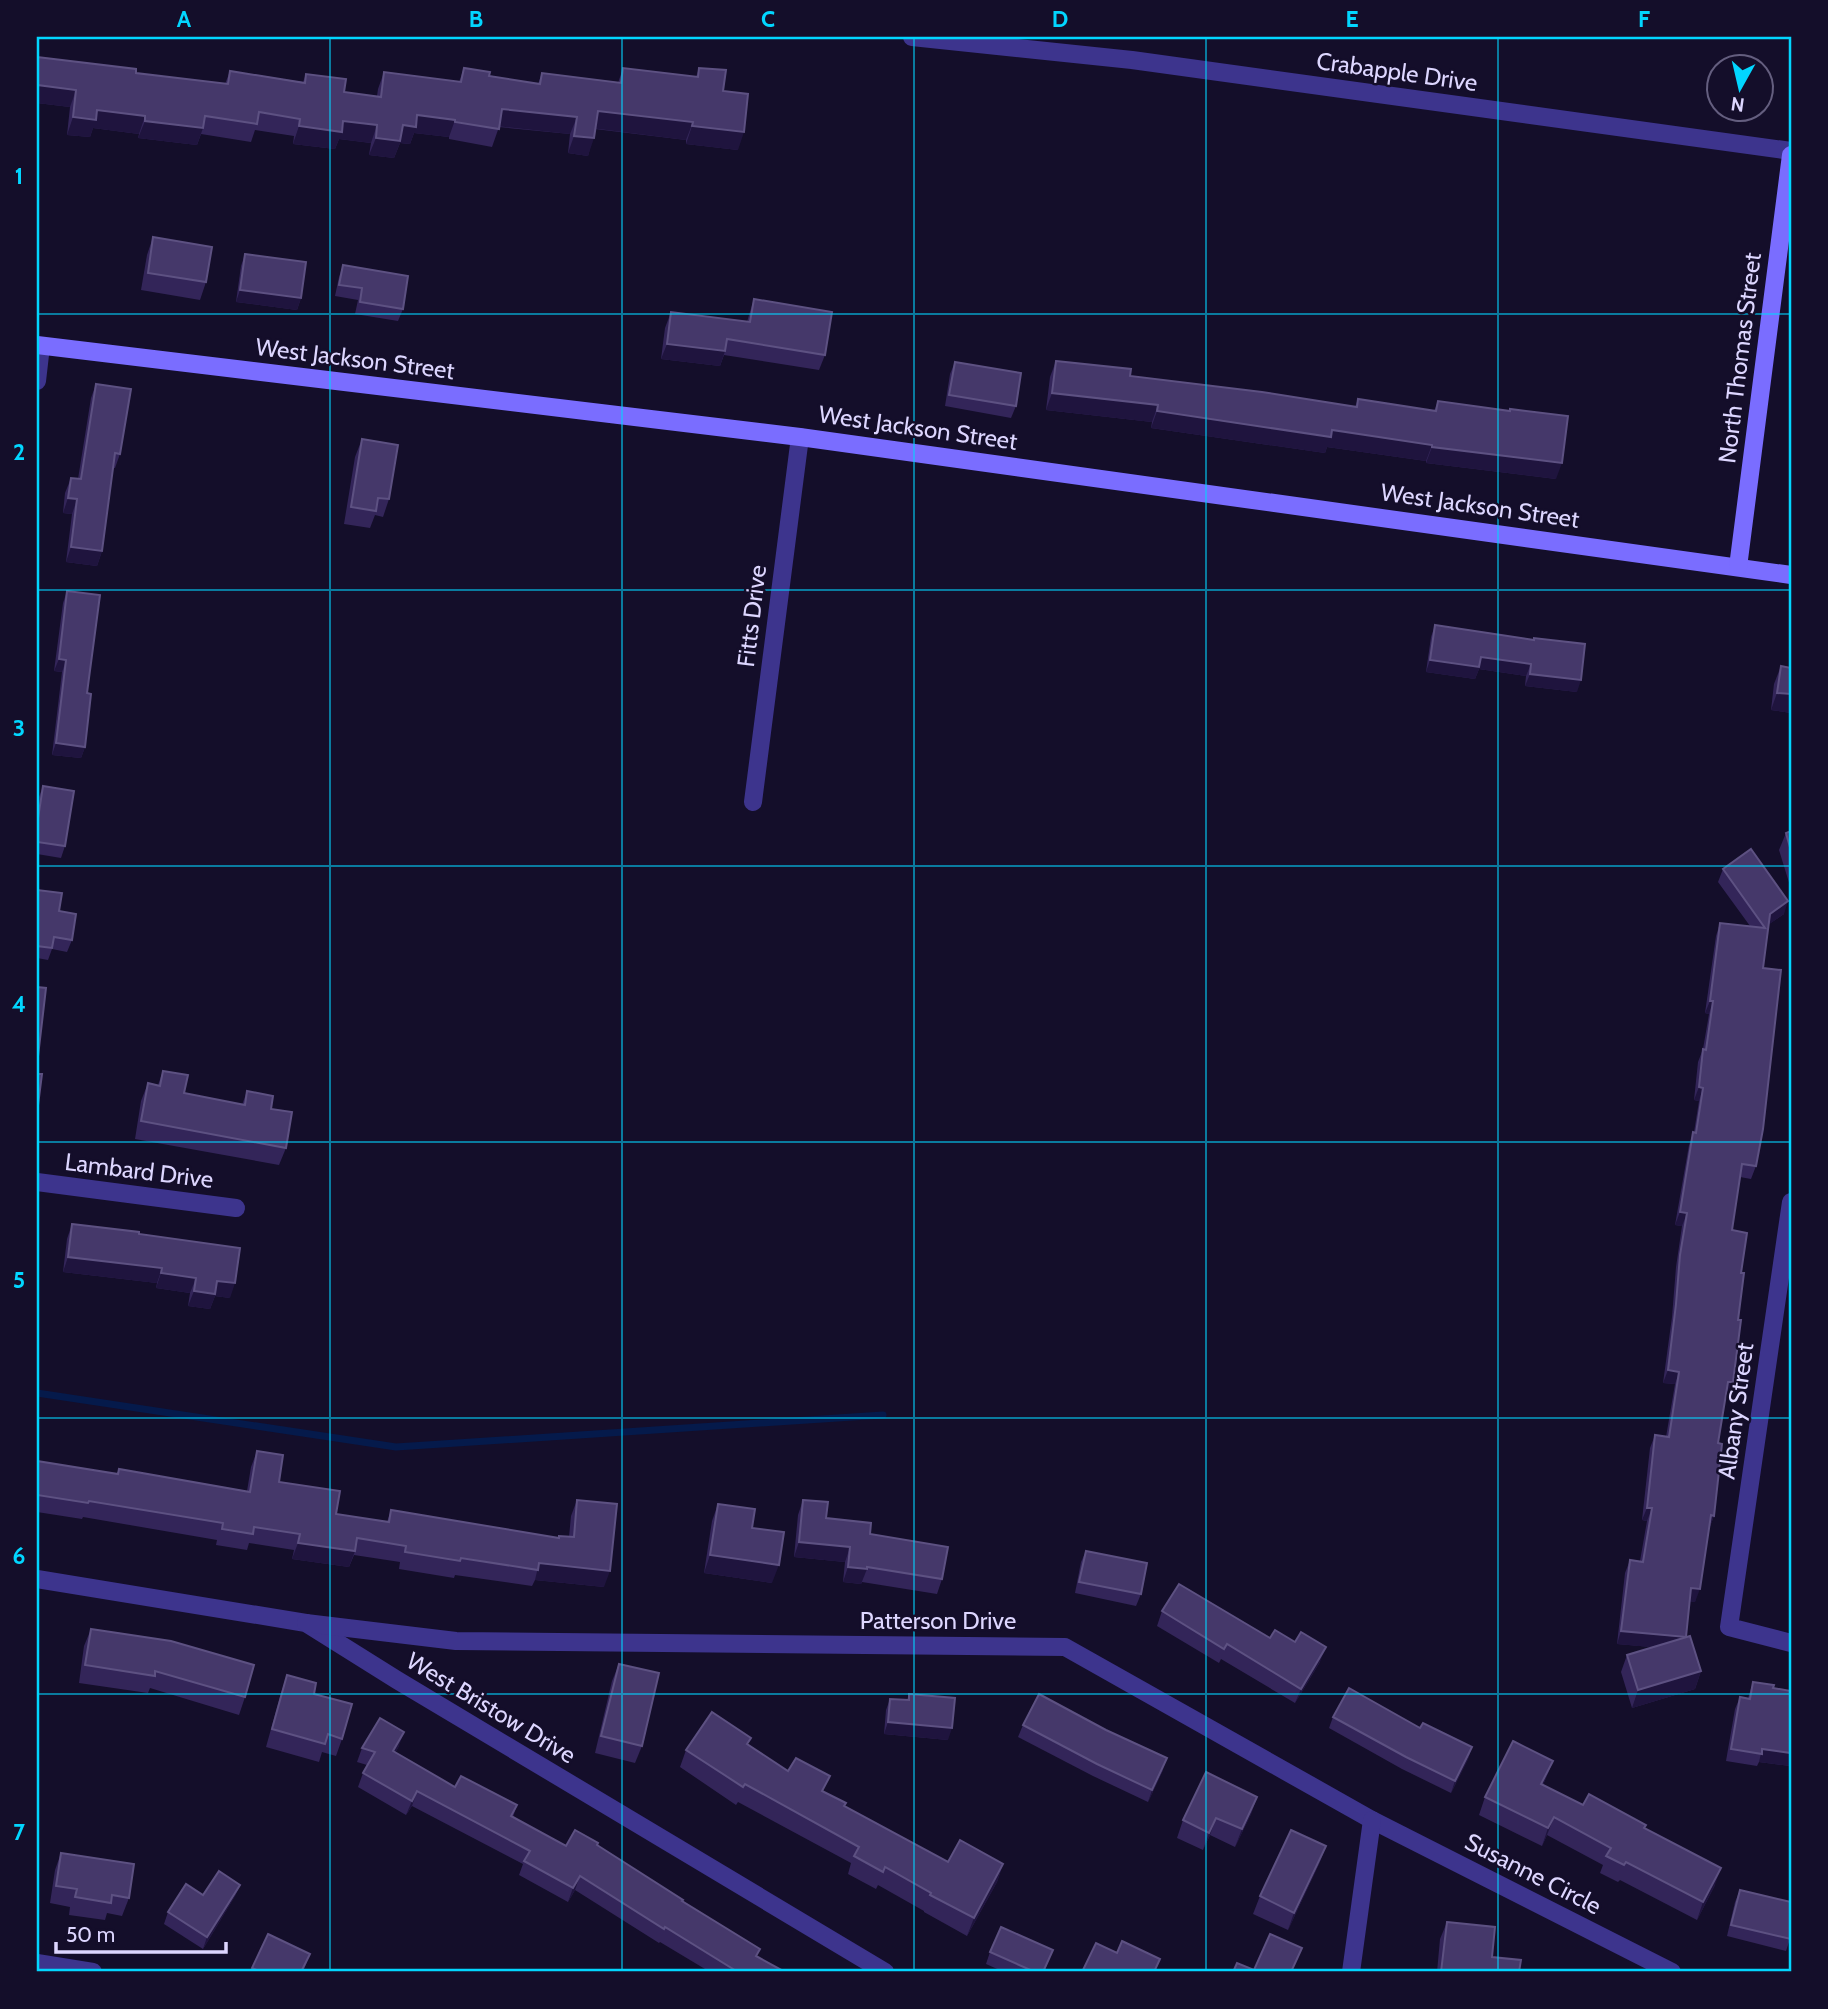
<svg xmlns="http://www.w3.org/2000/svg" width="1828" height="2009" viewBox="0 0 1828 2009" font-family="Cabin,sans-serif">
  <rect width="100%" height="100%" fill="#140e2a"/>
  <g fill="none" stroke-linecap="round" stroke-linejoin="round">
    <path stroke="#051a4b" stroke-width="7" d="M 37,1393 L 396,1447 L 883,1415"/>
    <g stroke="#3d348d" stroke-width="18">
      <path d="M 912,37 L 1132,60 L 1791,151"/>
      <path d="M 37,381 L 41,346"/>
      <path d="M 753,802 L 800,437"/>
      <path d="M 37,1182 L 236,1208"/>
      <path d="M 1791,1202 L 1729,1627 L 1791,1643"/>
      <path d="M 37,1579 L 306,1623 L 397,1680 L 885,1972"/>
      <path d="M 306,1623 L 456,1641 L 1065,1647 L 1372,1820 L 1672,1972"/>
      <path d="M 37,1963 L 93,1972"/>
      <path d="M 1351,1972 L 1372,1820"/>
    </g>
    <g stroke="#7a6dff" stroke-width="18">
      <path d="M 37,345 L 800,437 L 1791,575"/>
      <path d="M 1738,567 L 1791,155"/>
    </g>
  </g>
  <g fill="#332559">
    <path d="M 464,68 L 489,76 L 538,84 L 542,73 L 618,83 L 623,68 L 696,77 L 699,68 L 723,91 L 738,150 L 686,144 L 686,140 L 595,129 L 588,156 L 568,153 L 570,134 L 499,127 L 492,147 L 449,139 L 449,137 L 414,133 L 410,144 L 400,143 L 394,158 L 369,155 L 371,143 L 339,139 L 335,149 L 293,144 L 294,136 L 255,130 L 251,142 L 201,134 L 197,145 L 138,138 L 139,134 L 93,128 L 90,137 L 67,135 L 70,107 L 37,103 L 136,73 L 225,84 L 230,71 L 303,82 L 306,74 L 344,92 L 377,96 L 378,89 L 384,72 L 459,82 Z"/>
    <path d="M 153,237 L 206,282 L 200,300 L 141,290 L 147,255 Z"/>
    <path d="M 245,254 L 301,298 L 297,310 L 236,302 L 241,266 Z"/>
    <path d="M 343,265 L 403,309 L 398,321 L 355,314 L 358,300 L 335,296 L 339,277 Z"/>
    <path d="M 754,299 L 825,355 L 819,370 L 724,355 L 720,366 L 661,359 L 665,328 L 671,312 L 747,322 L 749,315 Z"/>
    <path d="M 1056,361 L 1130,376 L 1355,407 L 1358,399 L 1434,411 L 1438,401 L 1556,479 L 1426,463 L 1426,461 L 1327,447 L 1325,453 L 1151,428 L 1152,422 L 1046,410 L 1050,377 Z"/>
    <path d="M 955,362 L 1016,406 L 1011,418 L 945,406 L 950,374 Z"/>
    <path d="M 96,384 L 120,454 L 115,468 L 113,468 L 102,551 L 97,566 L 66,562 L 72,514 L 63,513 L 65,493 L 71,478 L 78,479 L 91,398 Z"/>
    <path d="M 362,439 L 389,499 L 383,517 L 375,515 L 370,528 L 344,524 L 355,457 Z"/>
    <path d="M 67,591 L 87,693 L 85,747 L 81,758 L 52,755 L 62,672 L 54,671 L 63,603 Z"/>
    <path d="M 1435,625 L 1533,640 L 1577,692 L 1525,686 L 1526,676 L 1479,669 L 1475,679 L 1426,672 L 1431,637 Z"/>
    <path d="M 1781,666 L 1791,668 L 1791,713 L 1771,710 L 1774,684 Z"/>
    <path d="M 43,786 L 65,846 L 61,858 L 37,854 L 37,810 L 39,797 Z"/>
    <path d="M 1791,831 L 1791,889 L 1779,850 L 1786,833 Z"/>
    <path d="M 1723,869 L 1784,914 L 1769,924 L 1763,968 L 1756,1166 L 1751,1179 L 1740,1177 L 1732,1230 L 1741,1273 L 1729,1395 L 1726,1395 L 1718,1443 L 1714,1516 L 1709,1529 L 1695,1602 L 1690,1601 L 1686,1637 L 1701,1671 L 1695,1689 L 1632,1708 L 1621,1672 L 1627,1655 L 1652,1647 L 1617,1644 L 1625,1573 L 1630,1560 L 1640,1561 L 1647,1521 L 1642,1520 L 1650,1448 L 1655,1435 L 1666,1437 L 1675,1384 L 1663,1383 L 1672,1317 L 1676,1267 L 1682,1226 L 1675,1225 L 1689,1145 L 1694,1132 L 1699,1101 L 1694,1100 L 1698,1062 L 1703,1049 L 1709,1014 L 1705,1013 L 1716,936 L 1720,923 L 1750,926 L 1718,882 Z"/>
    <path d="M 37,890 L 59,911 L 72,940 L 67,952 L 52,949 L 48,960 L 37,958 Z"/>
    <path d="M 163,1071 L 184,1093 L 242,1105 L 247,1091 L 271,1109 L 286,1148 L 279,1165 L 135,1139 L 141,1101 L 148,1083 L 158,1085 Z"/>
    <path d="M 72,1224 L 139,1234 L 230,1298 L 215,1296 L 210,1309 L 188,1306 L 190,1293 L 156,1288 L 157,1283 L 63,1272 L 67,1239 Z"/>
    <path d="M 257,1451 L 279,1482 L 336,1514 L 387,1522 L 391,1510 L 559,1538 L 569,1537 L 571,1516 L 577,1500 L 604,1587 L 535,1580 L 532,1586 L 455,1575 L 454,1578 L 399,1569 L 400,1562 L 354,1555 L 349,1567 L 292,1559 L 294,1550 L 249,1543 L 247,1550 L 216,1545 L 217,1540 L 83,1517 L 82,1519 L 37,1512 L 37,1461 L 117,1474 L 119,1469 L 247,1491 L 251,1467 Z"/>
    <path d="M 803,1500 L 826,1518 L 870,1534 L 942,1579 L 937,1594 L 862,1582 L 861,1584 L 843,1582 L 845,1562 L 794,1557 L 798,1515 Z"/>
    <path d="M 718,1504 L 752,1528 L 772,1583 L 704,1573 L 712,1521 Z"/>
    <path d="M 1086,1551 L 1141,1594 L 1136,1606 L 1075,1593 L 1081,1562 Z"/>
    <path d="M 1162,1611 L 1270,1638 L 1320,1662 L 1295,1703 L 1221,1659 L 1219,1663 L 1157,1626 Z"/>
    <path d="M 91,1629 L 245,1697 L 239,1715 L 150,1688 L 148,1693 L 79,1683 L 84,1646 Z"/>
    <path d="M 619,1664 L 642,1746 L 635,1763 L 595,1753 L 612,1681 Z"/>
    <path d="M 287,1675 L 314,1694 L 342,1739 L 336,1756 L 322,1752 L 319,1762 L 266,1747 L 281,1693 Z"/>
    <path d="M 1753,1682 L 1773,1688 L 1791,1691 L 1791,1766 L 1759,1762 L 1757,1766 L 1726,1761 L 1735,1709 L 1740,1697 L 1748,1698 Z"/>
    <path d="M 909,1694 L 948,1740 L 884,1734 L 886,1710 L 890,1699 L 907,1700 Z"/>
    <path d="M 1333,1717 L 1420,1728 L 1472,1747 L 1468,1759 L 1451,1793 L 1402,1769 L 1329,1728 Z"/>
    <path d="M 1023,1725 L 1106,1730 L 1163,1770 L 1148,1802 L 1093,1776 L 1018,1737 Z"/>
    <path d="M 748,1745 L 788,1771 L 824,1792 L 845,1806 L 948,1862 L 1003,1864 L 997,1882 L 967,1936 L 924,1912 L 924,1911 L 878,1885 L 876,1889 L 848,1874 L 851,1863 L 738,1802 L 736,1805 L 680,1767 L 686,1750 Z"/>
    <path d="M 399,1746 L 395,1753 L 455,1787 L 517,1805 L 513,1817 L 566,1846 L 597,1846 L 682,1902 L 757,1957 L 785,1972 L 710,1972 L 660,1942 L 659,1943 L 575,1890 L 568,1902 L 519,1875 L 523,1864 L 412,1806 L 406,1815 L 358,1787 L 363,1773 L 367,1765 L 357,1762 L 362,1748 Z"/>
    <path d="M 1553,1761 L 1543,1785 L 1583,1805 L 1645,1828 L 1715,1885 L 1697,1920 L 1620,1880 L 1618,1882 L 1600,1873 L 1603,1865 L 1547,1835 L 1542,1846 L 1479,1815 L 1485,1797 Z"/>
    <path d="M 1257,1797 L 1251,1814 L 1235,1847 L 1210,1835 L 1203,1850 L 1177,1838 L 1183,1820 Z"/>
    <path d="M 1326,1846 L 1319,1864 L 1288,1930 L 1253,1914 L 1260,1896 Z"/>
    <path d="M 61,1853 L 129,1898 L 122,1916 L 107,1913 L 105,1920 L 69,1915 L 70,1907 L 50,1903 L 55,1870 Z"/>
    <path d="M 240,1885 L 235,1896 L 203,1949 L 164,1924 L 168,1912 L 203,1895 Z"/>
    <path d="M 1740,1890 L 1791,1936 L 1786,1951 L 1727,1936 L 1735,1902 Z"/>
    <path d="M 1447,1922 L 1492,1957 L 1519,1972 L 1437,1972 L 1440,1939 Z"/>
    <path d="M 1053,1950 L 1044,1972 L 1004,1972 L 986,1964 L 990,1952 Z"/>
    <path d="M 310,1954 L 303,1972 L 250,1972 L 252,1968 Z"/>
  </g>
  <g fill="#1f143e">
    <path d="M 37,85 L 76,90 L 70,107 L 37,103 Z"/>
    <path d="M 502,109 L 577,117 L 570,134 L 496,126 Z"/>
    <path d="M 97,110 L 145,116 L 139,134 L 93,128 L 90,137 L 67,135 L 73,117 Z"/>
    <path d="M 598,111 L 693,122 L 686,140 L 591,128 Z"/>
    <path d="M 417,115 L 455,120 L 449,137 L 414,133 L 410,144 L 400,143 L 394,158 L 369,155 L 376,138 L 403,125 Z"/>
    <path d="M 145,121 L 203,128 L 197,145 L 138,138 Z"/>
    <path d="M 343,121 L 377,125 L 371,143 L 339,139 L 335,149 L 293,144 L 299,126 Z"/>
    <path d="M 692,126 L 744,132 L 738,150 L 686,144 Z"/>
    <path d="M 574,136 L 594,138 L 588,156 L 568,153 Z"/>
    <path d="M 240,290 L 301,298 L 297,310 L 236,302 Z"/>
    <path d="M 667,344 L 725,351 L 720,366 L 661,359 Z"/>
    <path d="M 1052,393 L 1158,405 L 1152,422 L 1046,410 Z"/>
    <path d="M 1157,411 L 1332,430 L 1432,445 L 1426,461 L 1327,447 L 1325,453 L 1151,428 Z"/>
    <path d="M 1432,447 L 1562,463 L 1556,479 L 1426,463 Z"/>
    <path d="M 68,498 L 77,499 L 72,514 L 63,513 Z"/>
    <path d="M 71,547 L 102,551 L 97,566 L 66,562 Z"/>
    <path d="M 1481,657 L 1531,664 L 1526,676 L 1479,669 L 1475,679 L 1426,672 L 1430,660 Z"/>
    <path d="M 59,659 L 66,660 L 62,672 L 54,671 Z"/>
    <path d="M 1530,674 L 1581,680 L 1577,692 L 1525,686 Z"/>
    <path d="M 1777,693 L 1791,694 L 1791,713 L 1771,710 Z"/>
    <path d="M 56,743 L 85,747 L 81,758 L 52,755 Z"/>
    <path d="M 1788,901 L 1784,914 L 1765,927 L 1770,914 Z"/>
    <path d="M 1710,1001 L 1713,1001 L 1709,1014 L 1705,1013 Z"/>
    <path d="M 1699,1087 L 1703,1088 L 1699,1101 L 1694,1100 Z"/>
    <path d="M 1680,1212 L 1687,1213 L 1682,1226 L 1675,1225 Z"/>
    <path d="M 68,1257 L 162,1268 L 157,1283 L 63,1272 Z"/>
    <path d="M 161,1273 L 196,1278 L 190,1293 L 156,1288 Z"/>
    <path d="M 217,1281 L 235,1283 L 230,1298 L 215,1296 L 210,1309 L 188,1306 L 194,1291 Z"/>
    <path d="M 1668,1370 L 1679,1372 L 1675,1384 L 1663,1383 Z"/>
    <path d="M 1728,1382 L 1733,1382 L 1729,1395 L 1724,1395 Z"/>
    <path d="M 1647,1508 L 1652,1508 L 1647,1521 L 1642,1520 Z"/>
    <path d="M 1711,1515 L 1714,1516 L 1709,1529 Z"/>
    <path d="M 799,1542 L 850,1547 L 845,1562 L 794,1557 Z"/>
    <path d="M 298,1543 L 355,1551 L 349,1567 L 292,1559 Z"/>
    <path d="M 710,1555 L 779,1565 L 772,1583 L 704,1573 Z"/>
    <path d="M 539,1563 L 610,1571 L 604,1587 L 535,1580 Z"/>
    <path d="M 848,1567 L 867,1569 L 861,1584 L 843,1582 Z"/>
    <path d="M 1691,1588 L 1700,1589 L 1695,1602 L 1686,1601 Z"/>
    <path d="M 1621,1631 L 1686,1638 L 1682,1650 L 1617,1644 Z"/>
    <path d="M 1326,1647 L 1320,1662 L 1295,1703 L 1301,1689 Z"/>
    <path d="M 1701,1671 L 1695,1689 L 1632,1708 L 1638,1690 Z"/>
    <path d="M 888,1722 L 952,1728 L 948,1740 L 884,1734 Z"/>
    <path d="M 404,1732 L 399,1746 L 388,1766 L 393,1751 Z"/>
    <path d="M 1472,1747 L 1468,1759 L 1451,1793 L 1455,1781 Z"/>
    <path d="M 1762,1749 L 1791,1753 L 1791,1766 L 1759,1762 Z"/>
    <path d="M 1167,1758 L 1163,1770 L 1148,1802 L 1152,1790 Z"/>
    <path d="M 1553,1761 L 1546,1778 L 1535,1801 L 1541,1784 Z"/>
    <path d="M 417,1791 L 412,1806 L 406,1815 L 412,1801 Z"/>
    <path d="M 1257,1797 L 1251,1814 L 1235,1847 L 1242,1829 Z"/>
    <path d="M 1554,1817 L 1547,1835 L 1542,1846 L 1548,1828 Z"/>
    <path d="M 1216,1818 L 1210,1835 L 1203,1850 L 1209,1833 Z"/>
    <path d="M 1326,1846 L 1319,1864 L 1288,1930 L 1294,1913 Z"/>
    <path d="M 1003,1864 L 997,1882 L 967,1936 L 974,1918 Z"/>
    <path d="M 1721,1868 L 1715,1885 L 1697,1920 L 1703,1902 Z"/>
    <path d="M 580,1876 L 575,1890 L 568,1902 L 573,1888 Z"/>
    <path d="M 240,1885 L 235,1896 L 203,1949 L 207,1937 Z"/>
  </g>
  <g fill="#45386a" stroke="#5d5182" stroke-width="2">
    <path d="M 37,57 L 136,69 L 136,73 L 228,84 L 230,71 L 305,83 L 306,74 L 346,79 L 344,92 L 381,97 L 384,72 L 461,82 L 464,68 L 490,72 L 489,76 L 540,84 L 542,73 L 621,83 L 623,68 L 698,77 L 699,68 L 726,70 L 723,91 L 748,94 L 744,132 L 692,126 L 693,122 L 598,111 L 594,138 L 574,136 L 577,117 L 502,109 L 499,129 L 455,122 L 455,120 L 417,115 L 416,127 L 403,125 L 400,141 L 376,138 L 377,125 L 343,121 L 342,132 L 299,126 L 300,119 L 259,112 L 257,124 L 205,116 L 203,128 L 145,121 L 145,116 L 97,110 L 96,120 L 73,117 L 76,90 L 37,85 L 37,92 Z"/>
    <path d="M 153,237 L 212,247 L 206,282 L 148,273 Z"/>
    <path d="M 245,254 L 306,262 L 301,298 L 240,290 Z"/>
    <path d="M 343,265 L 408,276 L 403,309 L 360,302 L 362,288 L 339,285 Z"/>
    <path d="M 754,299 L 832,312 L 825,355 L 727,339 L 725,351 L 667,344 L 671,312 L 750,322 Z"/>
    <path d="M 1056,361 L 1131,369 L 1130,376 L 1262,392 L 1357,407 L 1358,399 L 1436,411 L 1438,401 L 1510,411 L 1510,409 L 1568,416 L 1562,463 L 1432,447 L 1432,445 L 1332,430 L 1331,437 L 1157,411 L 1158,405 L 1052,393 Z"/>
    <path d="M 955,362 L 1021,373 L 1016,406 L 949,395 Z"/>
    <path d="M 96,384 L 131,389 L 120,454 L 115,453 L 102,551 L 71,547 L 77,499 L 68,498 L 71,478 L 81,479 Z"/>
    <path d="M 362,439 L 398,445 L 389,499 L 378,498 L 376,511 L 351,507 Z"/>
    <path d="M 67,591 L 100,595 L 87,693 L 91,694 L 85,747 L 56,743 L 66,660 L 59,659 Z"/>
    <path d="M 1435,625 L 1534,640 L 1534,638 L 1585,644 L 1581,680 L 1530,674 L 1531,664 L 1481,657 L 1479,667 L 1430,660 Z"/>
    <path d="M 1781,666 L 1791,668 L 1791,694 L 1777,693 Z"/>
    <path d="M 43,786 L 74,791 L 65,846 L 37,842 L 37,825 Z"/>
    <path d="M 1791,831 L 1791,851 L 1786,833 Z"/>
    <path d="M 1751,849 L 1788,901 L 1770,914 L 1763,968 L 1781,970 L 1763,1129 L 1756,1166 L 1742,1164 L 1732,1230 L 1747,1233 L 1741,1273 L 1744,1273 L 1738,1320 L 1741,1320 L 1733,1382 L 1728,1382 L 1718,1443 L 1722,1444 L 1714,1516 L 1711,1515 L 1700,1589 L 1691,1588 L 1686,1637 L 1621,1631 L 1630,1560 L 1643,1562 L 1652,1508 L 1647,1508 L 1655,1435 L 1669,1437 L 1679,1372 L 1668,1370 L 1676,1304 L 1680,1255 L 1687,1213 L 1680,1212 L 1693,1132 L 1696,1133 L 1703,1088 L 1699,1087 L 1703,1049 L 1706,1050 L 1713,1001 L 1710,1001 L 1720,923 L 1765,928 L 1723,869 Z"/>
    <path d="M 37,890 L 62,893 L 59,911 L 76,914 L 72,940 L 54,937 L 52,948 L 37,946 Z"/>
    <path d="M 37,987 L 46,988 L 37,1065 Z"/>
    <path d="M 163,1071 L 188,1075 L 184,1093 L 245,1105 L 247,1091 L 273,1096 L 271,1109 L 292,1112 L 286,1148 L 141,1121 L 148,1083 L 160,1086 Z"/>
    <path d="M 37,1074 L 42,1074 L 37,1113 Z"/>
    <path d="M 72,1224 L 139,1232 L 139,1234 L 240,1248 L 235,1283 L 217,1281 L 215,1294 L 194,1291 L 196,1278 L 161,1273 L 162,1268 L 68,1257 Z"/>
    <path d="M 257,1451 L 283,1455 L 279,1482 L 340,1491 L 336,1514 L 389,1522 L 391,1510 L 559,1538 L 559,1536 L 574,1537 L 577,1500 L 617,1504 L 610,1571 L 539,1563 L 538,1570 L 461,1558 L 460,1561 L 405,1552 L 406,1546 L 357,1538 L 355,1551 L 298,1543 L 300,1534 L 254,1527 L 253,1534 L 222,1529 L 223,1523 L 89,1501 L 88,1503 L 37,1495 L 37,1461 L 118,1474 L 119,1469 L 250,1492 Z"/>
    <path d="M 803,1500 L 828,1502 L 826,1518 L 871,1523 L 870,1534 L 948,1547 L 942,1579 L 867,1567 L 867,1569 L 848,1567 L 850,1547 L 799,1542 Z"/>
    <path d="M 718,1504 L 755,1509 L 752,1528 L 784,1532 L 779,1565 L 710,1555 Z"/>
    <path d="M 1086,1551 L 1147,1563 L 1141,1594 L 1079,1582 Z"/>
    <path d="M 1179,1584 L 1270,1638 L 1275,1630 L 1295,1642 L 1301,1632 L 1326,1647 L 1301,1689 L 1227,1644 L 1224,1649 L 1162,1611 Z"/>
    <path d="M 91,1629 L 171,1641 L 254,1665 L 245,1697 L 155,1671 L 155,1676 L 85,1665 Z"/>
    <path d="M 1690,1636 L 1701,1671 L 1638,1690 L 1627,1655 Z"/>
    <path d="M 619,1664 L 659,1673 L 642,1746 L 601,1736 Z"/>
    <path d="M 287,1675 L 316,1683 L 314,1694 L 352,1704 L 342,1739 L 328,1734 L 325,1744 L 272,1729 Z"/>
    <path d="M 1753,1682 L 1774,1685 L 1773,1688 L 1791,1691 L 1791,1753 L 1762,1749 L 1762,1754 L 1731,1749 L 1740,1697 L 1750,1699 Z"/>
    <path d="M 1349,1688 L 1420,1728 L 1423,1723 L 1472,1747 L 1455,1781 L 1406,1757 L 1333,1717 Z"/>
    <path d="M 909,1694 L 955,1698 L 952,1728 L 888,1722 L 890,1699 L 909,1700 Z"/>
    <path d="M 1039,1694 L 1106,1730 L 1167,1758 L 1152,1790 L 1097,1764 L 1023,1725 Z"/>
    <path d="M 712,1712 L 751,1738 L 747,1744 L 788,1771 L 796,1758 L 830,1776 L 822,1791 L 846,1803 L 844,1806 L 948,1862 L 960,1840 L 1003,1864 L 974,1918 L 930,1895 L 931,1893 L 885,1867 L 883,1872 L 854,1856 L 859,1847 L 745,1784 L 743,1787 L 686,1750 Z"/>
    <path d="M 380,1718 L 404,1732 L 393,1751 L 455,1787 L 461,1776 L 517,1805 L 511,1816 L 566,1846 L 575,1830 L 598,1843 L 597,1845 L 683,1900 L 682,1901 L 760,1949 L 756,1956 L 785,1972 L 738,1972 L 665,1927 L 664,1929 L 580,1876 L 573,1888 L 524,1861 L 530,1851 L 417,1791 L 412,1801 L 363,1773 L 375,1752 L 362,1748 Z"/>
    <path d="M 1513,1741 L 1553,1761 L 1541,1784 L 1583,1805 L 1589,1794 L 1646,1825 L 1644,1828 L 1721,1868 L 1703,1902 L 1626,1862 L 1624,1865 L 1606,1856 L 1611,1848 L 1554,1817 L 1548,1828 L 1485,1797 Z"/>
    <path d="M 1206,1772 L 1257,1797 L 1242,1829 L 1216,1818 L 1209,1833 L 1183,1820 Z"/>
    <path d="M 1291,1830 L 1326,1846 L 1294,1913 L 1260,1896 Z"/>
    <path d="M 61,1853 L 134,1864 L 129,1898 L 112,1895 L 111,1903 L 75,1897 L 77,1889 L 56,1886 Z"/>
    <path d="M 219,1871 L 240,1885 L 207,1937 L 168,1912 L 186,1884 L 203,1895 Z"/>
    <path d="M 1740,1890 L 1791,1902 L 1791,1939 L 1731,1925 Z"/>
    <path d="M 1447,1922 L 1495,1927 L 1492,1957 L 1521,1960 L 1519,1972 L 1441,1972 Z"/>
    <path d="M 1001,1927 L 1053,1950 L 1043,1972 L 1035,1972 L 990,1952 Z"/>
    <path d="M 268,1934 L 310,1954 L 301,1972 L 261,1972 L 252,1968 Z"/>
    <path d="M 1270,1934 L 1302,1948 L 1291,1972 L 1233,1972 L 1237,1963 L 1254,1970 Z"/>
    <path d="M 1122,1941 L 1160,1959 L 1154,1972 L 1082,1972 L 1096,1943 L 1117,1953 Z"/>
  </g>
  <path fill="none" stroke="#02d6ff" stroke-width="2" stroke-opacity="0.55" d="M 330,37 L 330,1972M 622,37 L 622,1972M 914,37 L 914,1972M 1206,37 L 1206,1972M 1498,37 L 1498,1972M 37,314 L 1791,314M 37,590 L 1791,590M 37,866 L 1791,866M 37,1142 L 1791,1142M 37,1418 L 1791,1418M 37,1694 L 1791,1694"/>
  <g text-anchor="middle" stroke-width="5" stroke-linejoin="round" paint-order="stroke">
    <g font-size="24" fill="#ddd6ff" stroke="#140e2a">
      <text transform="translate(1397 72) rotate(8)" y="8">Crabapple Drive</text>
      <text transform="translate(1740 358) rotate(-83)" y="8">North Thomas Street</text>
      <text transform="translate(355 359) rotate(7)" y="8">West Jackson Street</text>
      <text transform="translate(918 428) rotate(8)" y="8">West Jackson Street</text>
      <text transform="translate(1480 506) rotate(8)" y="8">West Jackson Street</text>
      <text transform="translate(752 616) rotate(-83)" y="8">Fitts Drive</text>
      <text transform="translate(139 1171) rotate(7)" y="8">Lambard Drive</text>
      <text transform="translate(1736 1411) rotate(-82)" y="8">Albany Street</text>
      <text x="938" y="1629">Patterson Drive</text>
      <text transform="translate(491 1708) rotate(31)" y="8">West Bristow Drive</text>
      <text transform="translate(1533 1874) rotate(27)" y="8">Susanne Circle</text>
    </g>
  </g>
  <rect width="1828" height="2009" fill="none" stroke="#140e2a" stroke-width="77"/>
  <g transform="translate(1740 88) rotate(188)"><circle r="33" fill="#140e2a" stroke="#645e7f" stroke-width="2"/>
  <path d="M0-5L12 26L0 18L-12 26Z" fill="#02d6ff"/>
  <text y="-10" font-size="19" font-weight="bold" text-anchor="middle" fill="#ddd6ff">N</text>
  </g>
  <path d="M56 1942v10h170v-10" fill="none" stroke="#ddd6ff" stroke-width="3.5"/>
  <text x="66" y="1942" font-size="21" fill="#ddd6ff" stroke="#140e2a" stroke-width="5" paint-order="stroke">50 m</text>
  <rect x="38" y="38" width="1752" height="1932" fill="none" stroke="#02d6ff" stroke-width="2.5"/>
  <g font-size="23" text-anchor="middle" font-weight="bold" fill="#02d6ff">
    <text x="184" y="27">A</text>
    <text x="476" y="27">B</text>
    <text x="768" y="27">C</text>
    <text x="1060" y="27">D</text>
    <text x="1352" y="27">E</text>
    <text x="1644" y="27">F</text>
    <text x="19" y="184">1</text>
    <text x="19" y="460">2</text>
    <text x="19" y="736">3</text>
    <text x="19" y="1012">4</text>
    <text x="19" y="1288">5</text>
    <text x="19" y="1564">6</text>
    <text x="19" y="1840">7</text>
  </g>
</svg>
